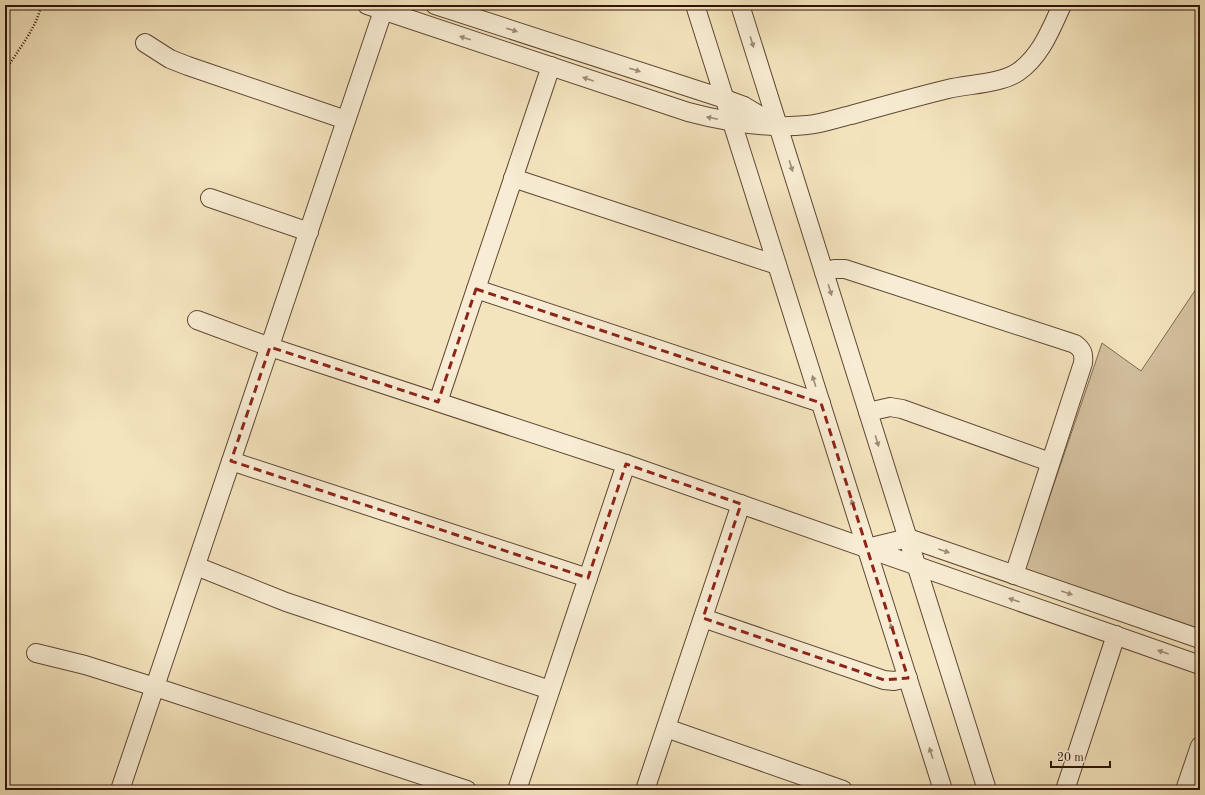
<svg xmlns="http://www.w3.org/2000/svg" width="1205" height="795" viewBox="0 0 1205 795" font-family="'Old Standard TT',serif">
  <rect width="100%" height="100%" fill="#f4e4bd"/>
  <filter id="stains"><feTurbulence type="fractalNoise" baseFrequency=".005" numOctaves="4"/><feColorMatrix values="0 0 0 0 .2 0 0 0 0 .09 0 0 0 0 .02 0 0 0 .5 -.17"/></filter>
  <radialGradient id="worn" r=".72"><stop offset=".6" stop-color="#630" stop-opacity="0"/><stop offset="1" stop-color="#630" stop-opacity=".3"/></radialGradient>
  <path fill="#d3c09e" stroke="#816a53" d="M 1200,283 L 1200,629 L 1025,569 L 1102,343 L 1141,371 Z"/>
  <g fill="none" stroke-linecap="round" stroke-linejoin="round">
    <g stroke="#604735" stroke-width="20">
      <g id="street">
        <path d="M 367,5 L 688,112 C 726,122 768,129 807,125 C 822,124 837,118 851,115 C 883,106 915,97 948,89 C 969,84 1000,84 1018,72 C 1041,56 1051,29 1062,5"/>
        <path d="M 435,5 L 725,99 L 744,106 L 774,124"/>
        <path d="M 695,5 L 943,790"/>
        <path d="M 740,5 L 987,790"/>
        <path d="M 145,43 L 170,59 L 188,66 L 346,120"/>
        <path d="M 513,178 L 777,265"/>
        <path d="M 210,198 L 309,232"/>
        <path d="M 824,272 L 834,269 L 845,269 L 1075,344 C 1083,350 1084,354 1083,363 L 1014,575"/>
        <path d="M 476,289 L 821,403"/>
        <path d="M 197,320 L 270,347 L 626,464 L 1200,665"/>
        <path d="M 438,402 L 551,66"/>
        <path d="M 868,412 L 890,407 L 902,409 L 1050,462"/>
        <path d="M 231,461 L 588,578"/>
        <path d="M 867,548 L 908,538 L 1200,639"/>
        <path d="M 196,566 L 286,602 L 550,690"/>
        <path d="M 703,618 L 884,680 L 894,681 L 908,678"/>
        <path d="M 36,653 L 85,665 L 155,687 L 467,790"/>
        <path d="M 666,728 L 843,790"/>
        <path d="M 120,790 L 385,5"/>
        <path d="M 517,790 L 626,464"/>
        <path d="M 645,790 L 741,504"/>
        <path d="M 1065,790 L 1116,635"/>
        <path d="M 1185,790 L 1200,746"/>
      </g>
    </g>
    <path stroke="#2f1308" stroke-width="2.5" stroke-dasharray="1 2" stroke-linecap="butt" d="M 5,71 C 16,53 38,26 41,5"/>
    <use href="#street" stroke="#f8edd4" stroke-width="18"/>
  </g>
  <defs><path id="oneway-solid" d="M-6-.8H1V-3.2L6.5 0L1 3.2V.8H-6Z"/></defs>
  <g fill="#9e8b78">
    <use href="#oneway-solid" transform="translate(512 30) rotate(18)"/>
    <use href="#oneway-solid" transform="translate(465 38) rotate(-162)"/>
    <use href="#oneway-solid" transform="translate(752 42) rotate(73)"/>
    <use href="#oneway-solid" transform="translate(635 70) rotate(18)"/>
    <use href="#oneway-solid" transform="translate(588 79) rotate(-161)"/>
    <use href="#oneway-solid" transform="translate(712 118) rotate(-168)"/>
    <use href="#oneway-solid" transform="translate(791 166) rotate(73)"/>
    <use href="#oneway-solid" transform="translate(830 290) rotate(73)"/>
    <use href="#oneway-solid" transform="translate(814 381) rotate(-107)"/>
    <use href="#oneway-solid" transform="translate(877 441) rotate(73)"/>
    <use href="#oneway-solid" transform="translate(853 505) rotate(-108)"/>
    <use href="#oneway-solid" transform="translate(944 551) rotate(19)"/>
    <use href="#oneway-solid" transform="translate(1067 593) rotate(19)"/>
    <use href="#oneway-solid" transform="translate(1014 600) rotate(-161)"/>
    <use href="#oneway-solid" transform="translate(892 629) rotate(-108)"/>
    <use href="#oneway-solid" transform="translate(1163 652) rotate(-161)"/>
    <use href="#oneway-solid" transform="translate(931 753) rotate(-108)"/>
  </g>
  <path fill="none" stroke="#8f2418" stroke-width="3" stroke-dasharray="8 5" stroke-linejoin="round" d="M 476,289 L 821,403 L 908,678 L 884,680 L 703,618 L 741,504 L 626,464 L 588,578 L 231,461 L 270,347 L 438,402 Z"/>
  <rect width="1205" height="795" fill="none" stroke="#f4e4bd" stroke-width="20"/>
  <rect x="6" y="6" width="1193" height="783" fill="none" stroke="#2f1308" stroke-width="2"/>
  <rect x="10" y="10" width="1185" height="775" fill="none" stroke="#2f1308"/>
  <path d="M1051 761v6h59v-6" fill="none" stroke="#2f1308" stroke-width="2"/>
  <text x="1057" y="761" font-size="12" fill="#2f1308" stroke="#f8edd4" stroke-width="3" paint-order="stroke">20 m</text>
  <rect width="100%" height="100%" filter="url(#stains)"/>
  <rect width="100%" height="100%" fill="url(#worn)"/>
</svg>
